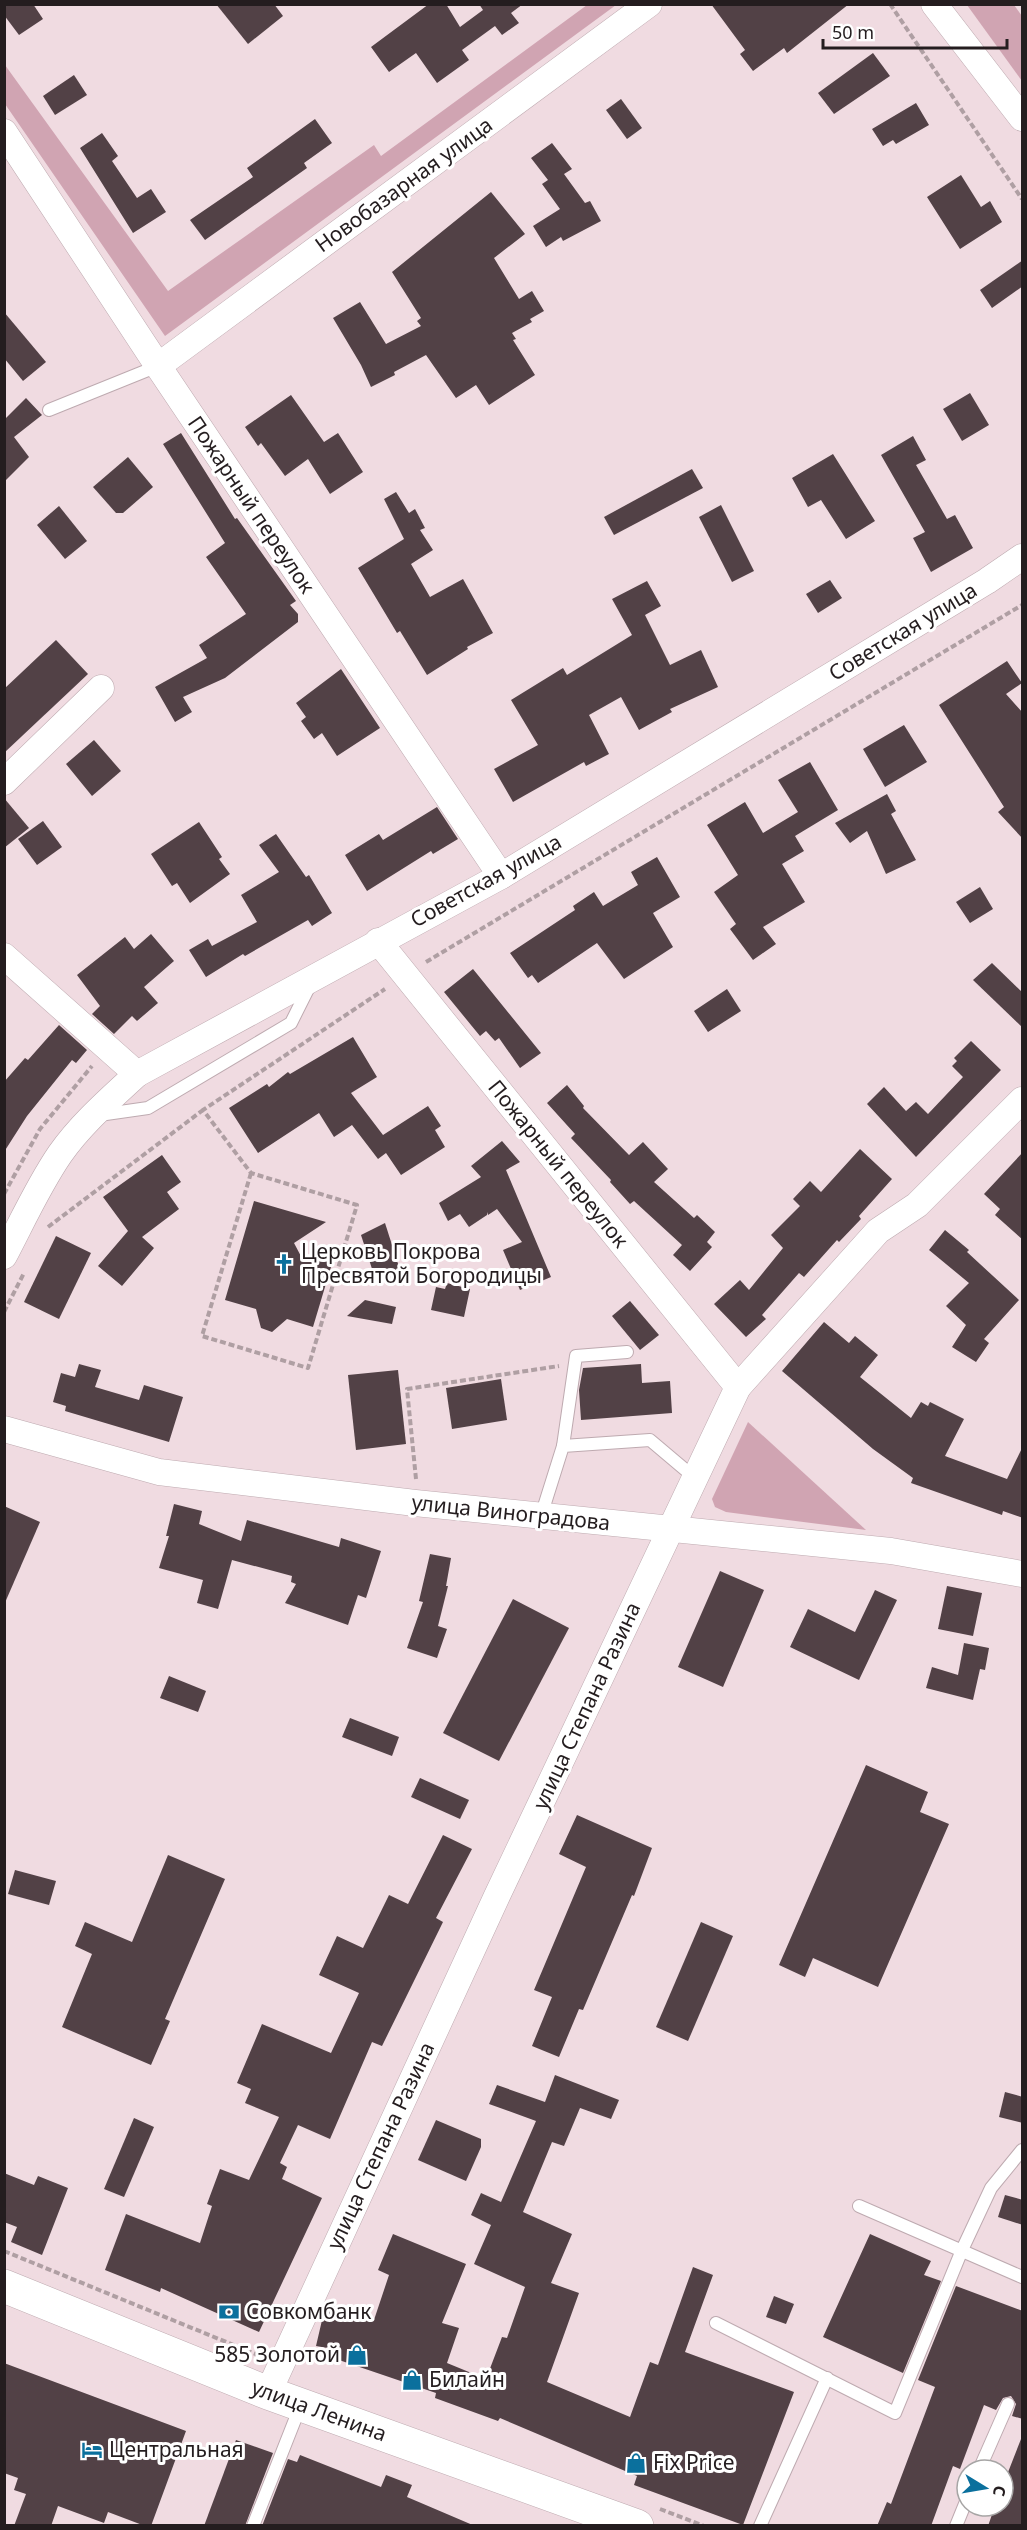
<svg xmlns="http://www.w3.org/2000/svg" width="1027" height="2530" viewBox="0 0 1027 2530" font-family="'Noto Sans',sans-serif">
  <rect width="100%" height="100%" fill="#f0dbe1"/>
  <g fill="#d0a4b2">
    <path d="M 587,5 L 616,5 L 165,336 L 5,104 L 5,65 L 168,291 L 374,145 L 381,156 Z"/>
    <path d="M 967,5 L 1014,5 L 1022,16 L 1022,81 Z"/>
    <path d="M 748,1422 L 866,1530 L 726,1512 L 715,1507 L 712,1499 Z"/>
  </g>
  <g fill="#524146">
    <path d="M 4,4 L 33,4 L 43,19 L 19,35 L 4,15 Z"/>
    <path d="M 216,4 L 274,4 L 283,16 L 248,44 Z"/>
    <path d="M 429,4 L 446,4 L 460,27 L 483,10 L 479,4 L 523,4 L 511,13 L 519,23 L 502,35 L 495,26 L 462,50 L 469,60 L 437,83 L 416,53 L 389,72 L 371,47 Z"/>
    <path d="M 711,4 L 849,4 L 787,53 L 784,48 L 753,71 L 740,54 L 745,50 Z"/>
    <path d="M 873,53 L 890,76 L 834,114 L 818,93 Z"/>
    <path d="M 74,75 L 87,95 L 55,115 L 43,96 Z"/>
    <path d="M 621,99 L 642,128 L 627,139 L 606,110 Z"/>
    <path d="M 916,103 L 929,125 L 896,144 L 893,140 L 883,146 L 872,129 Z"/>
    <path d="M 315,119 L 332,143 L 304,163 L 307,168 L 205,240 L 190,220 L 253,177 L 247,168 Z"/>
    <path d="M 102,133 L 118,156 L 112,161 L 137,198 L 151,189 L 166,212 L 133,233 L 80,148 Z"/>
    <path d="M 552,143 L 572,169 L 564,174 L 585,203 L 590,201 L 601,221 L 563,241 L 561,237 L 546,247 L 533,226 L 560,209 L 542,184 L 548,180 L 531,158 Z"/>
    <path d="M 961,175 L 981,207 L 990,201 L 1002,222 L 960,249 L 927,197 Z"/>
    <path d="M 491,192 L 525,234 L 494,258 L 519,299 L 532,291 L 544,311 L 530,319 L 532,322 L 512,333 L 516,339 L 513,340 L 535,375 L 489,405 L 476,385 L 456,398 L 426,355 L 394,372 L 395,375 L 371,387 L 361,365 L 333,318 L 360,302 L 386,344 L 421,326 L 417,321 L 421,318 L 392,272 Z"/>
    <path d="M 1023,260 L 1023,286 L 992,308 L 980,290 Z"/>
    <path d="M 4,312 L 46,362 L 23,381 L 4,358 Z"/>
    <path d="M 970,393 L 989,425 L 962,441 L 943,409 Z"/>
    <path d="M 291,395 L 324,442 L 338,433 L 363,472 L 330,494 L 308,459 L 285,476 L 261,443 L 258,446 L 245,427 Z"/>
    <path d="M 26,398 L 42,415 L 14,437 L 29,457 L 4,482 L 4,420 Z"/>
    <path d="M 181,433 L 235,519 L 237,518 L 296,601 L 290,605 L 298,614 L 298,622 L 225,678 L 183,697 L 192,712 L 175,722 L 155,687 L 207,658 L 199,645 L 246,614 L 206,557 L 225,543 L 163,444 Z"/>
    <path d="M 913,436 L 926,460 L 916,465 L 947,519 L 955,515 L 973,548 L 931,572 L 913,538 L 925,532 L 881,455 Z"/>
    <path d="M 833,454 L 875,521 L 846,539 L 821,500 L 808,507 L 792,478 Z"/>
    <path d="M 128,457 L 153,487 L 123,513 L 116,513 L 93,487 Z"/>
    <path d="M 692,469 L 703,488 L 614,535 L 604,517 Z"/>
    <path d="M 396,492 L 409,513 L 415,509 L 425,528 L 420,530 L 433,550 L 411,564 L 430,597 L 463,579 L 493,633 L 467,647 L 468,649 L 427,675 L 400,631 L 397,633 L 358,568 L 404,539 L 384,499 Z"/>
    <path d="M 721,505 L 754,571 L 732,582 L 699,517 Z"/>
    <path d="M 59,506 L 87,541 L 65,559 L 37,525 Z"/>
    <path d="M 830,580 L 842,598 L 818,613 L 806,594 Z"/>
    <path d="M 647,581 L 661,606 L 645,615 L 670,665 L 701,650 L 718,687 L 670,709 L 672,712 L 639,730 L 621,697 L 589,715 L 609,754 L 586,766 L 584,762 L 513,802 L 494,769 L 538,745 L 511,700 L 563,668 L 567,675 L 632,635 L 612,599 Z"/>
    <path d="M 56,640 L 88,674 L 4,753 L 4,689 Z"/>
    <path d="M 1007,661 L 1022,683 L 1006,694 L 1023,713 L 1023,839 L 998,812 L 1004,807 L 939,705 Z"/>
    <path d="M 341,669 L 380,728 L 337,756 L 322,733 L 314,739 L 301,721 L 306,717 L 296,703 Z"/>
    <path d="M 904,725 L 927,762 L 885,787 L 863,749 Z"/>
    <path d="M 94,740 L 121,771 L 92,796 L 66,764 Z"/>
    <path d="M 810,762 L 838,810 L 795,836 L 804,851 L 782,864 L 805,902 L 763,927 L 776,944 L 753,960 L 730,929 L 736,924 L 714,892 L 738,875 L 707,825 L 745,802 L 763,833 L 798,812 L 778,780 Z"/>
    <path d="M 887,794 L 896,811 L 891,814 L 916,860 L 886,874 L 867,831 L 850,843 L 835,823 Z"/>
    <path d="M 4,798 L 29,828 L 4,848 Z"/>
    <path d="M 437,807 L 458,839 L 433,854 L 431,851 L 367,891 L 345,855 L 379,834 L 383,840 Z"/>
    <path d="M 43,821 L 62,847 L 37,865 L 18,839 Z"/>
    <path d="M 199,822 L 222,857 L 219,859 L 230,874 L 190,903 L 177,883 L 172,886 L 151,854 Z"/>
    <path d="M 276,834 L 306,877 L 309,875 L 332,913 L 312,926 L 308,920 L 245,956 L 243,954 L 206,977 L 189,950 L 208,939 L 212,946 L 257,922 L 241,895 L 279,872 L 259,845 Z"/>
    <path d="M 657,857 L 680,897 L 653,913 L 673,947 L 624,979 L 597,943 L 538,983 L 532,975 L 528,978 L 510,953 L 575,910 L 573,906 L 594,892 L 603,906 L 638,885 L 631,872 Z"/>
    <path d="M 980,887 L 993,909 L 970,923 L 956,902 Z"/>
    <path d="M 151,934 L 174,961 L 144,987 L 158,1003 L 137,1021 L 132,1016 L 114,1034 L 92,1014 L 100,1006 L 77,975 L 125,937 L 134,949 Z"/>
    <path d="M 992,963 L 1023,993 L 1023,1028 L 973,980 Z"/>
    <path d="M 473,969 L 541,1053 L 520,1068 L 499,1038 L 495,1041 L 486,1031 L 480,1036 L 444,992 Z"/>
    <path d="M 727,989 L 741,1011 L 708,1032 L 694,1011 Z"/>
    <path d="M 59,1025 L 87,1050 L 76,1063 L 72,1060 L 27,1116 L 4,1152 L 4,1082 L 25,1058 L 28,1060 Z"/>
    <path d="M 353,1037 L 377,1077 L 351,1093 L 383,1135 L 428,1106 L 441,1126 L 435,1130 L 445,1147 L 401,1175 L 386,1153 L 378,1159 L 352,1125 L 334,1137 L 319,1113 L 258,1153 L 229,1108 L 267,1084 L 269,1087 L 288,1072 L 290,1074 Z"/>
    <path d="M 971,1041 L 1001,1070 L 916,1157 L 867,1104 L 884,1087 L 906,1111 L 916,1102 L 928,1114 L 963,1077 L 952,1066 L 957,1061 L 954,1058 Z"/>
    <path d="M 567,1085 L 584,1106 L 583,1108 L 629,1155 L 643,1142 L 668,1169 L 654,1182 L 694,1218 L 697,1215 L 715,1232 L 707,1242 L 712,1247 L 690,1271 L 673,1255 L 682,1245 L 634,1201 L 630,1204 L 610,1182 L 611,1180 L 571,1138 L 575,1134 L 547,1103 Z"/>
    <path d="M 502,1141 L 520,1162 L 506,1170 L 551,1277 L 520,1290 L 503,1250 L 522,1242 L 497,1209 L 488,1215 L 487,1212 L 487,1215 L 469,1227 L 460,1214 L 448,1221 L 439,1203 L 481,1177 L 471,1166 Z"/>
    <path d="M 860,1149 L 892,1179 L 859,1216 L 861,1219 L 839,1242 L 837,1240 L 804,1277 L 799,1273 L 762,1315 L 766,1319 L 746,1337 L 714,1304 L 740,1280 L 749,1290 L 783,1248 L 771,1235 L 800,1206 L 793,1199 L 810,1181 L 821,1192 Z"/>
    <path d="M 1023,1152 L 1023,1240 L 995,1215 L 1000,1209 L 984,1194 Z"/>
    <path d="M 162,1155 L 181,1182 L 167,1192 L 179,1209 L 142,1237 L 154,1248 L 122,1286 L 98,1266 L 128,1231 L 103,1197 Z"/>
    <path d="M 254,1201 L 326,1222 L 294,1243 L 304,1262 L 337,1247 L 313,1327 L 287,1319 L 272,1332 L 261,1328 L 256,1309 L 225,1300 Z"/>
    <path d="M 385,1223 L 400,1270 L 375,1278 L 361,1235 Z"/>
    <path d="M 945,1230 L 969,1250 L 967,1252 L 1019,1300 L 984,1339 L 989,1343 L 976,1362 L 952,1347 L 966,1325 L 946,1306 L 969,1283 L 929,1250 Z"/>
    <path d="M 56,1236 L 91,1253 L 59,1319 L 24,1302 Z"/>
    <path d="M 447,1283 L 470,1289 L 464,1317 L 431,1310 L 436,1287 L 445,1289 Z"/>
    <path d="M 365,1300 L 396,1307 L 392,1324 L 347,1316 Z"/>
    <path d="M 630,1301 L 659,1335 L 640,1350 L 612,1316 Z"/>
    <path d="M 824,1322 L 849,1343 L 855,1336 L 878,1355 L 860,1377 L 911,1418 L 921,1402 L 928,1406 L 930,1402 L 964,1419 L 945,1456 L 1007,1479 L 1023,1446 L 1023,1518 L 1003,1511 L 1002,1515 L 911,1483 L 913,1478 L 873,1449 L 782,1371 Z"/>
    <path d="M 79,1364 L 101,1370 L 95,1387 L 139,1400 L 144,1385 L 183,1397 L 169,1442 L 65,1411 L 66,1406 L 53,1402 L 61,1373 L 75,1377 Z"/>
    <path d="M 641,1364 L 642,1383 L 670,1381 L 672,1413 L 581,1420 L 579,1390 L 583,1368 Z"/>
    <path d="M 398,1370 L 406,1444 L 356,1450 L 348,1375 Z"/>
    <path d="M 501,1379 L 507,1420 L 452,1429 L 446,1388 Z"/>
    <path d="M 174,1504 L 202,1511 L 199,1524 L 241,1541 L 247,1520 L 339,1547 L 341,1538 L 381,1551 L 366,1598 L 358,1595 L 348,1625 L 285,1603 L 296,1584 L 291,1582 L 292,1576 L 232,1560 L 218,1609 L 197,1603 L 203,1580 L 159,1568 L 169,1536 L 166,1536 Z"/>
    <path d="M 4,1506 L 40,1522 L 4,1605 Z"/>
    <path d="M 430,1554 L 451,1558 L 446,1586 L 448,1586 L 438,1626 L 447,1629 L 437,1658 L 407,1648 L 423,1602 L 419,1601 Z"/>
    <path d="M 720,1571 L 764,1590 L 723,1687 L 678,1667 Z"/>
    <path d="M 947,1586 L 982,1593 L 973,1636 L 938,1629 Z"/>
    <path d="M 875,1590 L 897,1600 L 859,1680 L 790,1647 L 808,1609 L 855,1632 Z"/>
    <path d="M 513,1599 L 569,1628 L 499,1761 L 443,1733 Z"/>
    <path d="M 964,1643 L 989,1648 L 985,1670 L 980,1669 L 973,1700 L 926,1688 L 932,1667 L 958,1675 Z"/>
    <path d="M 169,1676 L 206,1691 L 198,1712 L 160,1698 Z"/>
    <path d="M 350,1718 L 399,1737 L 392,1756 L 342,1737 Z"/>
    <path d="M 866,1765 L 928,1792 L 920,1812 L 949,1824 L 878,1987 L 813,1958 L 805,1977 L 779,1965 Z"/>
    <path d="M 420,1778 L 469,1800 L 460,1819 L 411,1797 Z"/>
    <path d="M 577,1815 L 652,1848 L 634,1896 L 632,1895 L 583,2010 L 579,2009 L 559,2057 L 532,2046 L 552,1997 L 534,1990 L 586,1867 L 559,1854 Z"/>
    <path d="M 443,1835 L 472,1849 L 436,1918 L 443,1922 L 382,2046 L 372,2042 L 330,2139 L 298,2125 L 280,2163 L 287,2167 L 282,2179 L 322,2198 L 259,2332 L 161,2288 L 160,2292 L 105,2270 L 126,2214 L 200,2243 L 212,2206 L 207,2204 L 220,2169 L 249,2180 L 279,2117 L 245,2103 L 251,2089 L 237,2083 L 262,2024 L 331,2053 L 359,1993 L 319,1975 L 337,1936 L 363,1948 L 389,1895 L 408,1904 Z"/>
    <path d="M 168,1855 L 225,1879 L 165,2019 L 170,2021 L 151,2065 L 62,2027 L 92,1954 L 75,1946 L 85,1922 L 132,1942 Z"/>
    <path d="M 15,1870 L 56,1881 L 49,1905 L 8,1894 Z"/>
    <path d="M 701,1922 L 733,1936 L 688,2041 L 656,2027 Z"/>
    <path d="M 555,2075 L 619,2100 L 611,2119 L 580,2108 L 564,2146 L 552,2142 L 523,2212 L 572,2234 L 551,2283 L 579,2293 L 547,2382 L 630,2417 L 650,2362 L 658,2365 L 693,2267 L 713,2275 L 685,2352 L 794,2392 L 743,2525 L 634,2485 L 637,2476 L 500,2418 L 498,2421 L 435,2398 L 436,2393 L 336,2359 L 339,2350 L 316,2346 L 326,2303 L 374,2320 L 389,2275 L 378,2270 L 393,2234 L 466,2264 L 442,2323 L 459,2328 L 447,2363 L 486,2379 L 502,2337 L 507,2338 L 525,2287 L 474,2264 L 491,2225 L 471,2215 L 481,2193 L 501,2202 L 536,2121 L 489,2104 L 497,2085 L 545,2102 Z"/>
    <path d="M 1005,2092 L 1023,2097 L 1023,2123 L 999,2117 Z"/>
    <path d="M 134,2118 L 154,2127 L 124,2197 L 104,2189 Z"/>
    <path d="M 436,2120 L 481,2139 L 481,2147 L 466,2181 L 418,2160 Z"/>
    <path d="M 4,2173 L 34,2185 L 38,2176 L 68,2188 L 42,2255 L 11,2242 L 17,2227 L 4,2222 Z"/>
    <path d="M 1005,2195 L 1023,2200 L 1023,2225 L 998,2217 Z"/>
    <path d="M 870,2234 L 931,2261 L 924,2275 L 941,2281 L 903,2373 L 823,2337 Z"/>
    <path d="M 956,2286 L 1023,2311 L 1023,2419 L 1012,2416 L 1016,2404 L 1011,2396 L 1003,2398 L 996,2410 L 984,2405 L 960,2469 L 953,2466 L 931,2526 L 877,2526 L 887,2502 L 891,2504 L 935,2387 L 918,2380 Z"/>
    <path d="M 774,2296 L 794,2304 L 786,2324 L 766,2317 Z"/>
    <path d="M 4,2363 L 186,2431 L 151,2526 L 145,2526 L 108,2512 L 104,2523 L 58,2506 L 51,2526 L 14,2526 L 26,2494 L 14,2490 L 18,2478 L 4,2473 Z"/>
    <path d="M 1021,2439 L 1023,2526 L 988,2526 L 995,2506 L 1003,2506 L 1003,2485 Z"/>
    <path d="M 236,2440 L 273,2453 L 245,2526 L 204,2526 Z"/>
    <path d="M 300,2455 L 381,2487 L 386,2475 L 412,2485 L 407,2497 L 475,2526 L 262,2526 L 288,2459 L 297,2462 Z"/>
  </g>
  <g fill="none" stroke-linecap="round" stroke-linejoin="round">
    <g stroke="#beaab0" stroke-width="14">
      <g id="service">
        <path d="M 49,410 L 158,366"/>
        <path d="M 99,1115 L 148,1108 L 291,1023 L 310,985"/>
        <path d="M 563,1446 L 576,1356 L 627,1352"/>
        <path d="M 541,1516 L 563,1446 L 650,1440 L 695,1478"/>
        <path d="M 859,2206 L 1022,2277"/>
        <path d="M 716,2323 L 895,2413 L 962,2250 L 991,2188 L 1022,2150"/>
        <path d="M 979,2470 L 1008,2404"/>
        <path d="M 253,2526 L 300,2407"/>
        <path d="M 760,2526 L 827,2378"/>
        <path d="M 956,2526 L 967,2499"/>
      </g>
    </g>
    <g stroke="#beaab0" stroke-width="27">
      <g id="minor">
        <path d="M 934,4 L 1022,118"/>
        <path d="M 4,132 L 158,366 L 501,876"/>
        <path d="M 158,366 L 649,4"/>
        <path d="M 4,782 L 101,688"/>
        <path d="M 378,941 L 738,1387"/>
        <path d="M 4,956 L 137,1074"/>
        <path d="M 4,1256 C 22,1222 38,1186 60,1154 C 81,1124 110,1099 137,1074 L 501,876 L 987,581 L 1022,557"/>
        <path d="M 4,1429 L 159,1472 L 415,1503 L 891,1551 L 1022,1574"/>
        <path d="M 268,2393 L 496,1898 L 738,1387 L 878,1231 L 917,1205 L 1022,1100"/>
      </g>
    </g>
    <g stroke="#beaab0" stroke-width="34">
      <path id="secondary" d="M 4,2286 L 268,2393 L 637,2526"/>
    </g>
    <g stroke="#af9fa3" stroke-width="4" stroke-dasharray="6 3" stroke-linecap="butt">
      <path d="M 890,4 L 1022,199"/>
      <path d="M 426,962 L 1022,605"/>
      <path d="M 251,1173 L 202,1336 L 308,1368 L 357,1205 L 251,1173 L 203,1110 L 385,989"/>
      <path d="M 4,1194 L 40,1129 L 92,1066"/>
      <path d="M 48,1227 L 203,1110"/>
      <path d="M 4,1312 L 24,1273"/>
      <path d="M 416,1479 L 407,1389 L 559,1366"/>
      <path d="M 4,2251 L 258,2355"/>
      <path d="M 660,2509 L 704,2526"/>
    </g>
    <use href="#service" stroke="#fff" stroke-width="12"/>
    <use href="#minor" stroke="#fff" stroke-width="26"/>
    <use href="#secondary" stroke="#fff" stroke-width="33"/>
  </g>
  <defs>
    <g id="church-bare" transform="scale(1.62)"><path d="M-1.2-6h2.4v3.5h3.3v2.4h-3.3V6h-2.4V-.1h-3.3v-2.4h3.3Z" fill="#0b709d" stroke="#fff" stroke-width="2.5" paint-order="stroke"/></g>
    <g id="bank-bare" transform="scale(1.62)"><path d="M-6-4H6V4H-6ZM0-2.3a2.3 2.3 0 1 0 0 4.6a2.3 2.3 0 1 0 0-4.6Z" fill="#0b709d" stroke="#fff" stroke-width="2.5" paint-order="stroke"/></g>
    <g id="shop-bare" transform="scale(1.62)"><path d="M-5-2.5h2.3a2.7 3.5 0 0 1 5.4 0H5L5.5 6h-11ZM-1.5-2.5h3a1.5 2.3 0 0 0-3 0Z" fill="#0b709d" stroke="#fff" stroke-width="2.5" paint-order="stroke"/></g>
    <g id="hotel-bare" transform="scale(1.62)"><path d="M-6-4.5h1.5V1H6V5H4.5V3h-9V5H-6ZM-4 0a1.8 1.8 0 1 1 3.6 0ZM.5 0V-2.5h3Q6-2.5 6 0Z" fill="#0b709d" stroke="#fff" stroke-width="2.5" paint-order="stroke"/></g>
  </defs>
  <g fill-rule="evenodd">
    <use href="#church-bare" x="284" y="1264"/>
    <use href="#bank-bare" x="229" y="2312"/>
    <use href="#shop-bare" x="357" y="2355"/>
    <use href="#shop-bare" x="412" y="2380"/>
    <use href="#hotel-bare" x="92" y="2450"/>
    <use href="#shop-bare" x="636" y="2463"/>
  </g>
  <g text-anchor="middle" stroke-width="6" stroke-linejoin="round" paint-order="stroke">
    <g font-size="21" fill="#241d1f" stroke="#fff">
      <text transform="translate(404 185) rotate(-36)" y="7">Новобазарная улица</text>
      <text transform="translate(251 505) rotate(56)" y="7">Пожарный переулок</text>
      <text transform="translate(903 632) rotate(-31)" y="7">Советская улица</text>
      <text transform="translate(486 881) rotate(-29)" y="7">Советская улица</text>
      <text transform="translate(558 1164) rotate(51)" y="7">Пожарный переулок</text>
      <text transform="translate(511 1513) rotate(6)" y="7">улица Виноградова</text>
      <text transform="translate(587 1706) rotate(-65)" y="7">улица Степана Разина</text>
      <text transform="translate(381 2146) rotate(-65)" y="7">улица Степана Разина</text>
      <text transform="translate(319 2411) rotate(20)" y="7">улица Ленина</text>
    </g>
    <g font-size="21" fill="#241d1f" stroke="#fff" text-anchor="start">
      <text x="301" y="1259">Церковь Покрова<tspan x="301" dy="24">Пресвятой Богородицы</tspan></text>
      <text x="246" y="2319">Совкомбанк</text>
      <text x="340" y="2362" text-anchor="end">585 Золотой</text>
      <text x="429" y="2387">Билайн</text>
      <text x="109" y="2457">Центральная</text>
      <text x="653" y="2470">Fix Price</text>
    </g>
  </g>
  <rect width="1027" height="2530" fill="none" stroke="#241d1f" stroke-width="12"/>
  <g transform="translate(985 2488) rotate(101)"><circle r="28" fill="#ffffff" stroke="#a7a5a5" stroke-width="1.5"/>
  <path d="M0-4.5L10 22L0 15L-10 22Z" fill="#0b709d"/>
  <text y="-9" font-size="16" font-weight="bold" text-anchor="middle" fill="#241d1f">С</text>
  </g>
  <path d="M823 39v9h184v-9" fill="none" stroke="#241d1f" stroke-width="3"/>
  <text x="832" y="39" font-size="18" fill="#241d1f" stroke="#ffffff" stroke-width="4.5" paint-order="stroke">50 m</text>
</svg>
